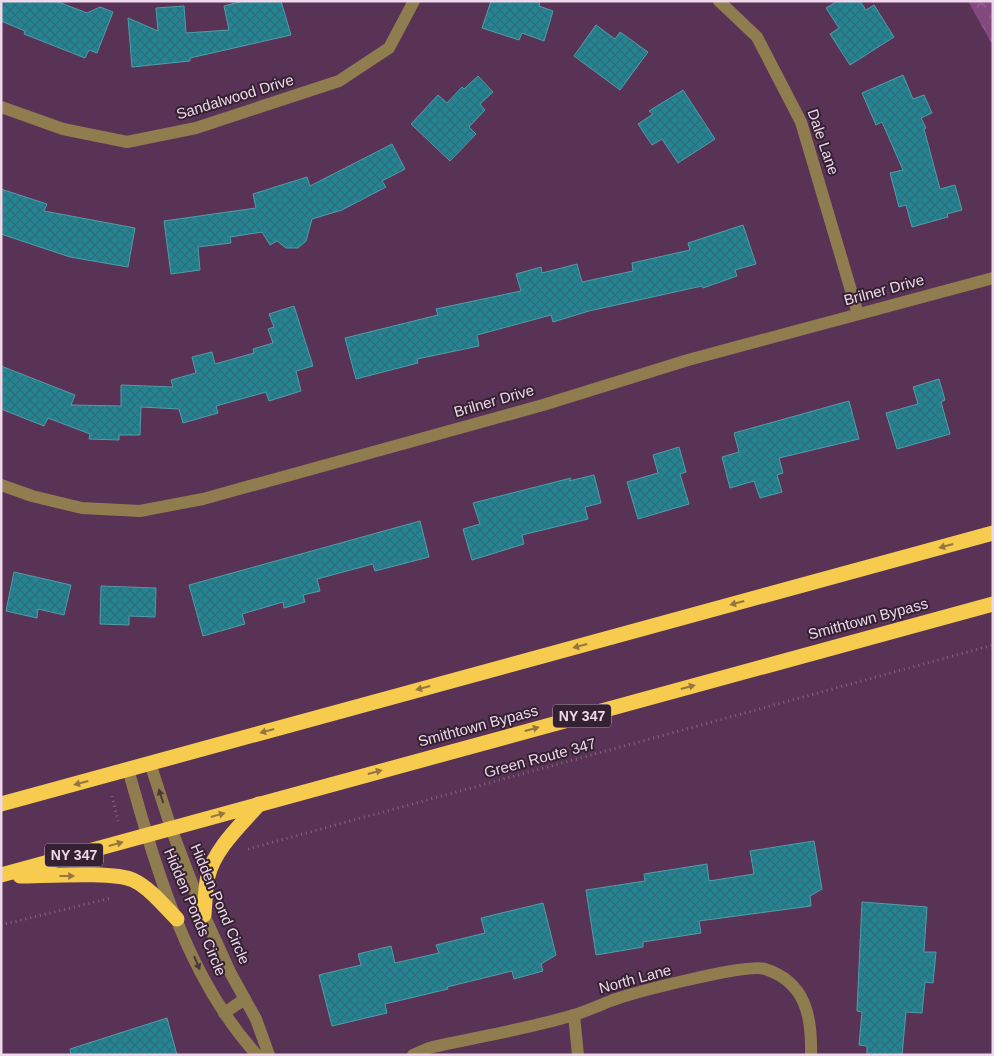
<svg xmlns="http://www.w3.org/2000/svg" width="994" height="1056" viewBox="0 0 994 1056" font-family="Helvetica,sans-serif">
  <defs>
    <pattern id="forest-crowns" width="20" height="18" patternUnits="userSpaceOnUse" patternTransform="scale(1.25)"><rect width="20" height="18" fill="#844a80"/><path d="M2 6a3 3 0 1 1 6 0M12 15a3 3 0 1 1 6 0" fill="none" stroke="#966392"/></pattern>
    <pattern id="building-cross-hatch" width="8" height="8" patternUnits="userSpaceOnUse" patternTransform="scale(1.25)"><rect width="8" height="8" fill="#238593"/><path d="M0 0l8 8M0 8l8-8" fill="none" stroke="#306d78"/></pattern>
  </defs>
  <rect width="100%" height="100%" fill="#593356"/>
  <path fill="url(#forest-crowns)" d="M 968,1 L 993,1 L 993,46 Z"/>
  <g fill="url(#building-cross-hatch)" stroke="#519ca8">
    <path d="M 1,1 L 56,1 L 87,13 L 100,7 L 113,12 L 97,53 L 89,50 L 85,58 L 24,34 L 25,31 L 1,21 Z"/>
    <path d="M 243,1 L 281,1 L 291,35 L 190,58 L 190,61 L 132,67 L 128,18 L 158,31 L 156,8 L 184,6 L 186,33 L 229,30 L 224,6 Z"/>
    <path d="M 491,1 L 540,1 L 539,6 L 553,11 L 544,41 L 522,33 L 519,40 L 482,28 Z"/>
    <path d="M 838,1 L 860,1 L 866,10 L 874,5 L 894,37 L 850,65 L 830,34 L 839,28 L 826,8 Z"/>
    <path d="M 596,25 L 615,39 L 620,32 L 648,52 L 620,90 L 574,56 Z"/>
    <path d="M 903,75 L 913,99 L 924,95 L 932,113 L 921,118 L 926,128 L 924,129 L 940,189 L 955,185 L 962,210 L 947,214 L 948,217 L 912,227 L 906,205 L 899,207 L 890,173 L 903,170 L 882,122 L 876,125 L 862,93 Z"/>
    <path d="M 478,76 L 493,92 L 480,104 L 485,110 L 469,127 L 476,134 L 450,161 L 411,124 L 438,95 L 447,103 L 462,87 L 464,89 Z"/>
    <path d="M 683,90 L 715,139 L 678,163 L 662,139 L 652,145 L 638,124 L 653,114 L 649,111 Z"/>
    <path d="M 392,144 L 405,169 L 382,181 L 386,187 L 342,210 L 312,219 L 306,241 L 298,248 L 286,248 L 277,241 L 270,245 L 262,232 L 230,237 L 231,243 L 198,247 L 200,270 L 171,274 L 164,221 L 256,208 L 253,194 L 307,177 L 310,186 Z"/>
    <path d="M 1,189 L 47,204 L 44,211 L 135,228 L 128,267 L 70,257 L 1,234 Z"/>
    <path d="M 743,225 L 756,264 L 735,270 L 737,276 L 703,288 L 702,286 L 589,311 L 553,322 L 551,315 L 477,335 L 479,346 L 417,359 L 418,363 L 356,379 L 345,338 L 438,315 L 436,309 L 521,291 L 516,274 L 541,267 L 542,273 L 577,264 L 582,282 L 633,271 L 632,263 L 690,250 L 688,243 Z"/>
    <path d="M 294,306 L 313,366 L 296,371 L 301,391 L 269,401 L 266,392 L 216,406 L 218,413 L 183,423 L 179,409 L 141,407 L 140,435 L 119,435 L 119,440 L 89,439 L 90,434 L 48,418 L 44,426 L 1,409 L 1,366 L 75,395 L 71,405 L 121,406 L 121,385 L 173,387 L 171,380 L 196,373 L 192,357 L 212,352 L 215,364 L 254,353 L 253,349 L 273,343 L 268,329 L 274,327 L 269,314 Z"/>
    <path d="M 939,379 L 945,400 L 941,402 L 950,434 L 897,449 L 886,413 L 918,404 L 913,387 Z"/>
    <path d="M 849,401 L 859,439 L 779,458 L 783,473 L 777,475 L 782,492 L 760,498 L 754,481 L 730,488 L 722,457 L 739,452 L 734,433 Z"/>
    <path d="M 679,447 L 686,472 L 680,474 L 689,504 L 638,519 L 627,482 L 658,473 L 653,455 Z"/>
    <path d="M 594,475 L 601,503 L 585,507 L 588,519 L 522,535 L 524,544 L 472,560 L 463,529 L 480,524 L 473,503 L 571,478 L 569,481 Z"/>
    <path d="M 420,521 L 429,557 L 375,571 L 373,564 L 317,579 L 320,591 L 303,595 L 305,602 L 284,608 L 283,602 L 242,614 L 245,624 L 203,636 L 189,585 Z"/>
    <path d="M 14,572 L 71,585 L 64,615 L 38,609 L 37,618 L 6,611 Z"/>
    <path d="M 101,586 L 156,588 L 155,617 L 129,616 L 129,625 L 100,624 Z"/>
    <path d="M 814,841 L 822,889 L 810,896 L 811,906 L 699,921 L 701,933 L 643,942 L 643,947 L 596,955 L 586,890 L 645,881 L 644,874 L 707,864 L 709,881 L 754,874 L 750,851 Z"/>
    <path d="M 862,902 L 927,907 L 924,952 L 936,952 L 933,983 L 925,982 L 922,1013 L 906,1012 L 902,1055 L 867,1055 L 867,1046 L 859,1045 L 862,1012 L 857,1011 Z"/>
    <path d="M 543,903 L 556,955 L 541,964 L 543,971 L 514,979 L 512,971 L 447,987 L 448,989 L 385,1004 L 387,1013 L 332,1026 L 319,975 L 361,965 L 358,954 L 391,946 L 395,963 L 439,953 L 436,945 L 485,933 L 481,918 Z"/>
    <path d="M 167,1018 L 177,1055 L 71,1055 L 70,1049 Z"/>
  </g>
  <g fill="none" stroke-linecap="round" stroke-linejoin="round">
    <g stroke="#866483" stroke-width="3" stroke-dasharray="1 4" stroke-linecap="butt">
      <path d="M 112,796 L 118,821"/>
      <path d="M 248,849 L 993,645"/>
      <path d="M 1,925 L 111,898"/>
    </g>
    <g stroke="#8f7d50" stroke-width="12">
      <path d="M 719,1 L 757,37 L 801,122 L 858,314"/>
      <path d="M 1,107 L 63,129 L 127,142 L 196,128 L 339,81 L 389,48 L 414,1"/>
      <path d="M 1,485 L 32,496 L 82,508 L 140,511 L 203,499 L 543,405 L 688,360 L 993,278"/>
      <path d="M 150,763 L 171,828 L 204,915 L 231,974 L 256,1019 L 269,1055"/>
      <path d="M 128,769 C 156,868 186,977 257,1055"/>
      <path d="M 224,1013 L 245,999"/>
      <path d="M 574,1015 L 578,1055"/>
      <path d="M 413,1055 L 429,1048 C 477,1037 527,1029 574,1015 C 587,1011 600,1005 613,1000 C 636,992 747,963 765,969 C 806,982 812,1017 811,1055"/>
    </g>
    <g stroke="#f6cb4e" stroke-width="15">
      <path d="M 1,804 L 993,533"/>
      <path d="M 1,875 L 993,604"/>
      <path d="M 20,876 C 45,876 113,871 133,880 C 150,888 164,906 177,919"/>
      <path d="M 204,915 C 205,903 205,889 208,876 C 215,848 241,825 259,804"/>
    </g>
  </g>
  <defs><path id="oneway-solid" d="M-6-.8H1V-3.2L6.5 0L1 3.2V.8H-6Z" transform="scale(1.25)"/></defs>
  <g fill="#957640">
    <use href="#oneway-solid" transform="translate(946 546) rotate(165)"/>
    <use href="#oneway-solid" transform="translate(737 603) rotate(165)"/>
    <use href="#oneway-solid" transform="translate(580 646) rotate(165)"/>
    <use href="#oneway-solid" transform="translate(688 687) rotate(-15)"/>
    <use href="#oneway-solid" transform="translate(423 688) rotate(165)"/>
    <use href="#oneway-solid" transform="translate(532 729) rotate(-15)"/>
    <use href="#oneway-solid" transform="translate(267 731) rotate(165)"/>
    <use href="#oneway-solid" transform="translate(375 772) rotate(-15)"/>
    <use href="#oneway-solid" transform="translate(81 783) rotate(165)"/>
    <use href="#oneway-solid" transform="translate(218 815) rotate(-16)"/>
    <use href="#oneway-solid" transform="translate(116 844) rotate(-16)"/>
    <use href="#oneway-solid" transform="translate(67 876)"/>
  </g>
  <g fill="#4b393a">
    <use href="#oneway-solid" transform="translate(161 796) rotate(-108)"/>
    <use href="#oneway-solid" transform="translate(197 963) rotate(67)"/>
  </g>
  <g text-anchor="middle" stroke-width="4" stroke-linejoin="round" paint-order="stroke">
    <g fill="#342232" stroke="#b7a1b4" stroke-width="1">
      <rect x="553" y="704.5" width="58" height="23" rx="4"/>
      <rect x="45" y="843.5" width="58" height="23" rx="4"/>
    </g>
    <g font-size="14" font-weight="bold" fill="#efd7ec">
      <text x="582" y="721">NY 347</text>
      <text x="74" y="860">NY 347</text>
    </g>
    <g font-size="15" fill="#efd7ec" stroke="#342232">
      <text transform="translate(235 97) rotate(-17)" y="5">Sandalwood Drive</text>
      <text transform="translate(823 142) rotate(71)" y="5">Dale Lane</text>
      <text transform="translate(884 290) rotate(-15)" y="5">Brilner Drive</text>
      <text transform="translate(494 401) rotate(-16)" y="5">Brilner Drive</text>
      <text transform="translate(868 619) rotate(-15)" y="5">Smithtown Bypass</text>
      <text transform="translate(478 726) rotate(-15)" y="5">Smithtown Bypass</text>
      <text transform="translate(540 758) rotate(-15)" y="5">Green Route 347</text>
      <text transform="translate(220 904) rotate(67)" y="5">Hidden Pond Circle</text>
      <text transform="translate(195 912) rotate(67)" y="5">Hidden Ponds Circle</text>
      <text transform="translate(635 979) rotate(-15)" y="5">North Lane</text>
    </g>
  </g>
  <rect width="994" height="1056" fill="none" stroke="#efd7ec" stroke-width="5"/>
</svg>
